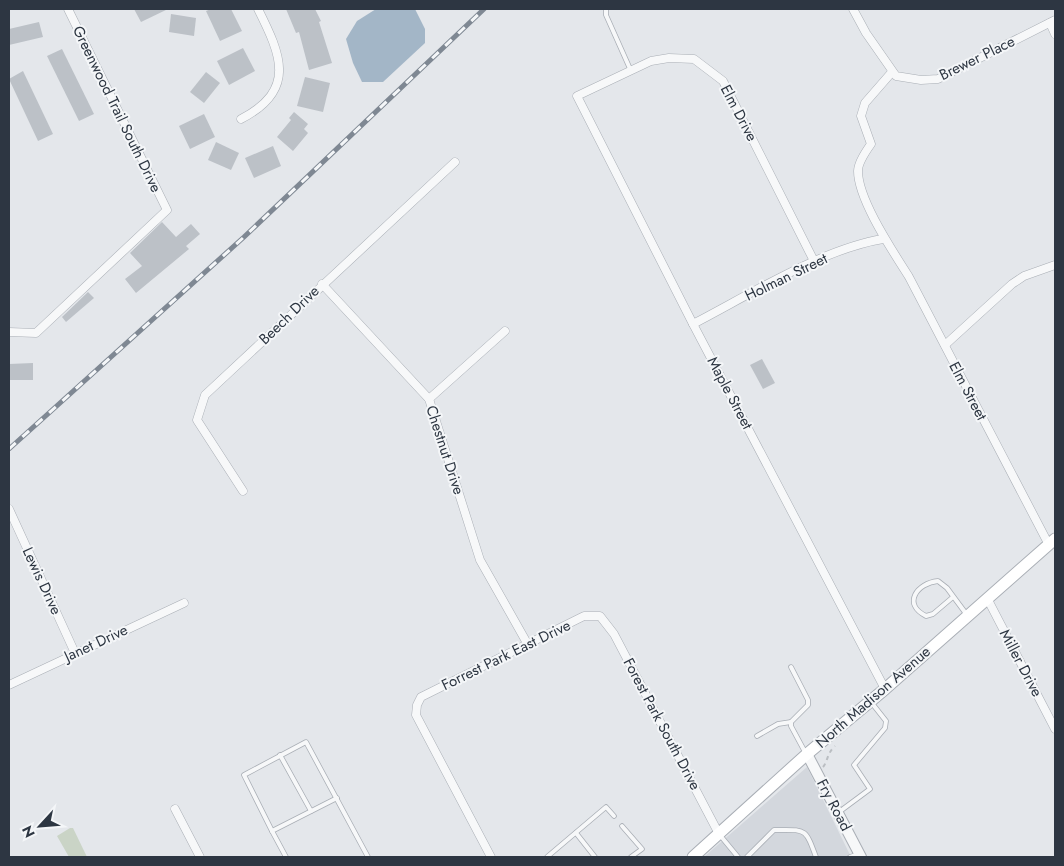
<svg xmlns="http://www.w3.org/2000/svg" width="1064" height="866" viewBox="0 0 1064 866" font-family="Jost,sans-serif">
  <rect width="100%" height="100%" fill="#e4e7eb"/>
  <path fill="#d3d7dd" d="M 807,767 L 851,857 L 704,857 Z"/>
  <path fill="#cad4c6" d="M 70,828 L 73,828 L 87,857 L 69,857 L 57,836 Z"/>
  <path fill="#a3b6c7" d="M 376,9 L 415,9 L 425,29 L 425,43 L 383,82 L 362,82 L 353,63 L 346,39 L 357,21 Z"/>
  <g fill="#bcc1c7">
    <path d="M 134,9 L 168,9 L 141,22 Z"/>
    <path d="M 211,9 L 231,9 L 242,31 L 220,41 L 206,11 Z"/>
    <path d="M 286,9 L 315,9 L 321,21 L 319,22 L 332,63 L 309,70 L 299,32 L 296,33 Z"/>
    <path d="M 171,14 L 196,18 L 194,36 L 169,32 Z"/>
    <path d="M 39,22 L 43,37 L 9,45 L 9,29 Z"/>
    <path d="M 243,48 L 255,71 L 229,85 L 217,61 Z"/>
    <path d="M 62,49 L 94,114 L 79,121 L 47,56 Z"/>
    <path d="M 23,71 L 53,134 L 38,141 L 9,79 Z"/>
    <path d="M 206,72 L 220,83 L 204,103 L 190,92 Z"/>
    <path d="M 305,77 L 330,83 L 323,112 L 297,106 Z"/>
    <path d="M 294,112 L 308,124 L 304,129 L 308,133 L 293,151 L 277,137 L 291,120 L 289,118 Z"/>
    <path d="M 204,114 L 215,137 L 190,149 L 179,126 Z"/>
    <path d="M 216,142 L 239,153 L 231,170 L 208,160 Z"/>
    <path d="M 273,146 L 281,166 L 254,178 L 245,158 Z"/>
    <path d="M 162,222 L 176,237 L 191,224 L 200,234 L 186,246 L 189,249 L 136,293 L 125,279 L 142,266 L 130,253 Z"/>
    <path d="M 88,292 L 94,298 L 66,322 L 62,317 Z"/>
    <path d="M 762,359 L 775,383 L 763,389 L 750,365 Z"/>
    <path d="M 33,363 L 33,380 L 9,380 L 9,364 Z"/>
  </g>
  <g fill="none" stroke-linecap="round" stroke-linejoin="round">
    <g stroke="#a9aeb5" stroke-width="5.5">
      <g id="service">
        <path d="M 606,9 L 606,15 L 631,71"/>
        <path d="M 953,597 L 933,614 L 926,616 C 902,604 917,583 938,581 L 947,588 L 967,615"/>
        <path d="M 791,667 L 808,700 L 808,705 L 791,722 L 791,726 L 805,752"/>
        <path d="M 757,736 L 778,724 L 791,722"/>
        <path d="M 280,755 L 311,811"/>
        <path d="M 839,812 L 870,789 L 854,765 L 885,728 L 886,721 L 871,702"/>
        <path d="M 622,826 L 642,849 L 631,857"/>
        <path d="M 272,831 L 244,775 L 306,742 L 368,857"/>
        <path d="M 576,833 L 595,857"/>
        <path d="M 719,834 L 738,857"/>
        <path d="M 286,857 L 272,831 L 337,798"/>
        <path d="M 547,857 L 606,807 L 614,816"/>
        <path d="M 747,857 L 774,830 C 806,830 805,827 816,857"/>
        <path d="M 850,857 L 859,854"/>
      </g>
    </g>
    <g stroke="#a9aeb5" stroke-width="9">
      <g id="minor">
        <path d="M 853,9 L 866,33 L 896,76 L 921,80 L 938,79 L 1055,20"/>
        <path d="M 1050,23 L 1055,34"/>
        <path d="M 892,72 L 865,103 L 861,116 L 871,144 C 866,151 858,163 858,171 C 858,200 894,253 909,277 L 1049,545"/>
        <path d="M 241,119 C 297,90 281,55 258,9"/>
        <path d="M 814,261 L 723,81 L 694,59 L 669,58 L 651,61 L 577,96 L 693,324 L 885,689"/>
        <path d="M 322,284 L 429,399 L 480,560 L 527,643"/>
        <path d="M 693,324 C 749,295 822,249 883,239"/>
        <path d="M 9,332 L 36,333 L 167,210 L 68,9"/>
        <path d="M 945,345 L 1012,284 L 1024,276 L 1055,265"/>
        <path d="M 429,399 L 505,331"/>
        <path d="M 243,491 L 197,420 L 205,395 L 455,162"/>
        <path d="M 9,509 L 75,653"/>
        <path d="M 987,598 L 1055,729"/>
        <path d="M 9,685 L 184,603"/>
        <path d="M 175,809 L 200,857"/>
        <path d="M 491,857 L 416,715 L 417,705 L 421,697 L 584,616 L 600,616 L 614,634 L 719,834"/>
      </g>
    </g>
    <g stroke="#a9aeb5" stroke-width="12">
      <path id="tertiary" d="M 807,754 L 861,857"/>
    </g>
    <g stroke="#a9aeb5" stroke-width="13">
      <path id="secondary" d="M 693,857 L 807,754 L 885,689 L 1055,539"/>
    </g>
    <path stroke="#babec2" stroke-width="2" stroke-dasharray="4 4" stroke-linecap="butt" d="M 823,767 C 828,761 827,753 835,746"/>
    <use href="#service" stroke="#f7f8f9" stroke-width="4"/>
    <use href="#minor" stroke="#f7f8f9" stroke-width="8"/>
    <use href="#tertiary" stroke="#f7f8f9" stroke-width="10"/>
    <use href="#secondary" stroke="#fff" stroke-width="11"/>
    <g stroke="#7f8893" stroke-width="5">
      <path id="rail" d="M 9,449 L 244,237 L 484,9"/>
    </g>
    <use href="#rail" stroke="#f4f6f8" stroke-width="3" stroke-dasharray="9" stroke-linecap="butt"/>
  </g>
  <g text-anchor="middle" stroke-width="4" stroke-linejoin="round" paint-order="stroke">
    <g font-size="15" fill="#2d3642" stroke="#f4f6f8">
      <text transform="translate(977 58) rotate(-26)" y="5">Brewer Place</text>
      <text transform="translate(117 109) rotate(64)" y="5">Greenwood Trail South Drive</text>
      <text transform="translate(739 113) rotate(62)" y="5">Elm Drive</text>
      <text transform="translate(786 277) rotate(-26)" y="5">Holman Street</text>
      <text transform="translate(289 315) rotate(-44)" y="5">Beech Drive</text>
      <text transform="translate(968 391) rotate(62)" y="5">Elm Street</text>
      <text transform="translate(730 393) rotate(62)" y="5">Maple Street</text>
      <text transform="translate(445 450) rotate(72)" y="5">Chestnut Drive</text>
      <text transform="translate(42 581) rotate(65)" y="5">Lewis Drive</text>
      <text transform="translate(96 643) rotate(-25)" y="5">Janet Drive</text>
      <text transform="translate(506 655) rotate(-26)" y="5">Forrest Park East Drive</text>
      <text transform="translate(1021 663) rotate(62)" y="5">Miller Drive</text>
      <text transform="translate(873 697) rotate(-41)" y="5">North Madison Avenue</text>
      <text transform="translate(662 724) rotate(62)" y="5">Forest Park South Drive</text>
      <text transform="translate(834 805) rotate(62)" y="5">Fry Road</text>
    </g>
  </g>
  <rect width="1064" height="866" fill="none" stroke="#2d3642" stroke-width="20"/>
  <g transform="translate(40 826) rotate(244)" stroke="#f4f6f8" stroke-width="4" paint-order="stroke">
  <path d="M0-4L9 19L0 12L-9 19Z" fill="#2d3642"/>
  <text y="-8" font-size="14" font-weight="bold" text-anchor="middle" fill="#2d3642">N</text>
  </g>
</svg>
